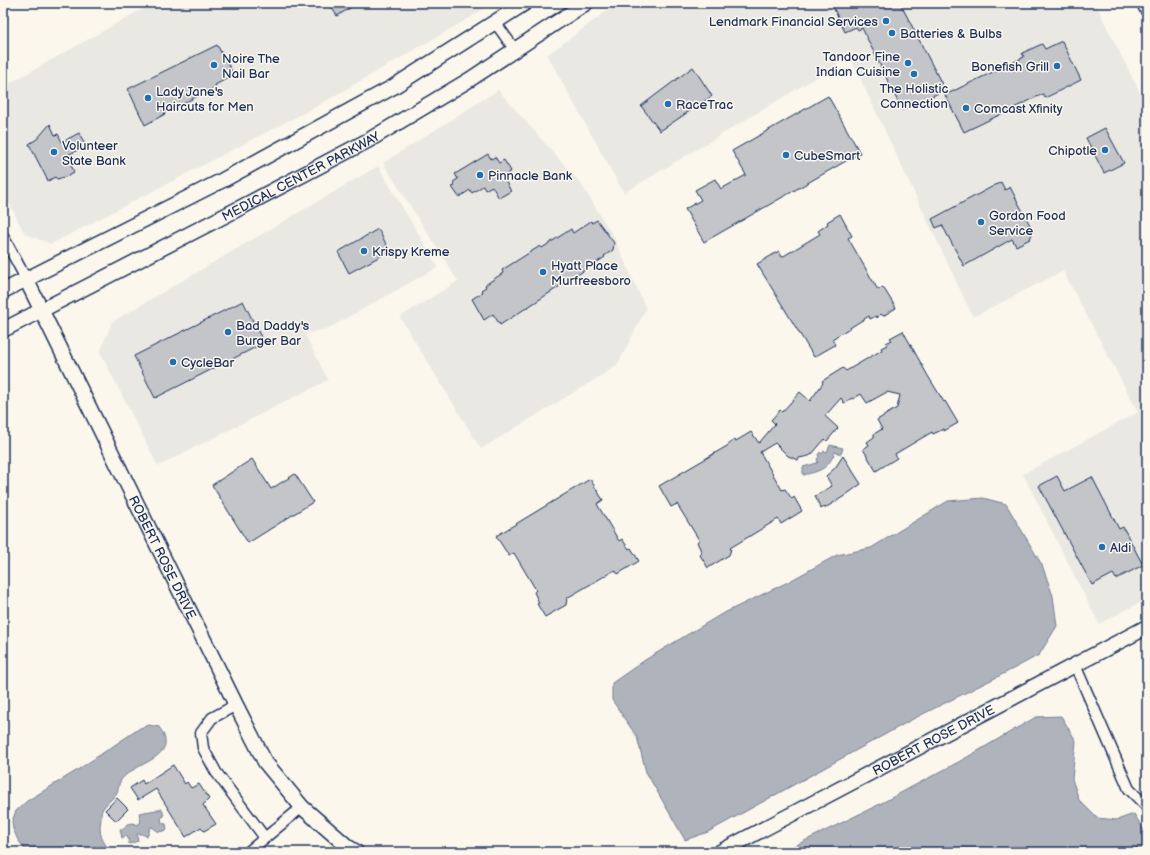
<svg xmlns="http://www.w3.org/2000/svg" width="1150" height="855" viewBox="0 0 1150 855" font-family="'Balsamiq Sans',sans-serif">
  <rect width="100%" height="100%" fill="#fbf7ec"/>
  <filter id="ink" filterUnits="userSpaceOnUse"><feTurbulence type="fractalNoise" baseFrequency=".025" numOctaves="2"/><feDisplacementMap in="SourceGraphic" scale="8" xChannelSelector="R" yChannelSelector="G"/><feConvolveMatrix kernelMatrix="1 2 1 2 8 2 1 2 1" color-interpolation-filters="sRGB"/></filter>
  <g filter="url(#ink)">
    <g fill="#eae8e2">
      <path d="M 153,3 L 491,3 L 473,16 L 317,106 L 51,244 L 25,234 L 3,191 L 3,87 Z"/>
      <path d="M 618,3 L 1095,3 L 1144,101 L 1147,103 L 1147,599 L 1099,624 L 1023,474 L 1138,412 L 1063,271 L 973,317 L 850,57 L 624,193 L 547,55 Z"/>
      <path d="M 498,90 L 581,184 L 614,237 L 646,309 L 617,366 L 481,449 L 400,317 L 458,281 L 383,163 Z"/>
      <path d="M 378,166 L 438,267 L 329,328 L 305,334 L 328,380 L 158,466 L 100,352 L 112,322 Z"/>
    </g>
    <g fill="#afb3bb" stroke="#747e96">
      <path d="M 830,445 L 843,448 L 841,454 L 835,452 C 828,468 822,471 803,475 L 803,467 L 817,463 L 818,462 L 817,459 L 819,457 L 818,455 L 820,452 L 822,454 L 824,451 L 827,452 Z"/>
      <path d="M 983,498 L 1006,504 L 1042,565 L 1053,596 L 1057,626 L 1039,655 L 1013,669 L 913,719 L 708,832 L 685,840 L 646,772 L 637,737 L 612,700 L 612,683 L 645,660 L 720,615 L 788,582 L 837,555 L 871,548 L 948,501 Z"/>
      <path d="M 1061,716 L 1076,741 L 1072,779 L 1079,800 L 1097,818 L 1117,820 L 1134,814 L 1147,835 L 1147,852 L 782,852 L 878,805 L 964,759 L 1036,717 Z"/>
      <path d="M 149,725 L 159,727 C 182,758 134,762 121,780 C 118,784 119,790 116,794 C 112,800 105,804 102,810 C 101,813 101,817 101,819 C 98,834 102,842 112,852 L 27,852 L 18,840 L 13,829 L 12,821 L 16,811 L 27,801 L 76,771 L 140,728 Z"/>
      <path d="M 162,809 L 164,816 L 161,818 L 162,823 L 166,824 L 167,830 L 159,832 L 152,827 L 150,828 L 148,835 L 146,836 L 142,834 L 137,834 L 138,841 L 129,844 L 128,838 L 126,836 L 122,838 L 120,829 L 124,828 L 127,824 L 133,823 L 137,825 L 141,822 L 139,813 Z"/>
    </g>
    <g fill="#c3c5c9" stroke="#1b2f5e">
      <path d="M 329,3 L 358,3 L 337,16 Z"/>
      <path d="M 831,3 L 900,3 L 945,90 L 902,110 L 862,28 L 858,30 L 856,27 L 845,32 Z"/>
      <path d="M 1062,41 L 1081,80 L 1045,98 L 1043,94 L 964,132 L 945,95 L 1024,57 L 1022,53 L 1042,44 L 1045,49 Z"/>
      <path d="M 217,45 L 234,75 L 215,85 L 216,87 L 164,113 L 165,114 L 145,125 L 128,89 Z"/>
      <path d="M 693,67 L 712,96 L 660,131 L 641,106 Z"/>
      <path d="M 828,96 L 860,153 L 704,242 L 685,209 L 701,200 L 695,190 L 715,179 L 721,189 L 746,175 L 732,151 Z"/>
      <path d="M 50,124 L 55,135 L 58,134 L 62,142 L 79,133 L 86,146 L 68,155 L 73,164 L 71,165 L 74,172 L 65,177 L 57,179 L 55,177 L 48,181 L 29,144 L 37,139 Z"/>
      <path d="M 1105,128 L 1124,163 L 1104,173 L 1086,138 Z"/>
      <path d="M 488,154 L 491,159 L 495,157 L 499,163 L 504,160 L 511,171 L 503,177 L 511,191 L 499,198 L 492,186 L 485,190 L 483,186 L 472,193 L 470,190 L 459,197 L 452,187 L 455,186 L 453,182 L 458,179 L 455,174 Z"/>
      <path d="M 1001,182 L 1005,190 L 1010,187 L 1033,231 L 1030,239 L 1016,246 L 1012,239 L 964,266 L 942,225 L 936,228 L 932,219 Z"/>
      <path d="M 840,214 L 852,236 L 848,238 L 878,290 L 883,287 L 896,308 L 883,316 L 881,314 L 877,318 L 876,316 L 870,319 L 869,316 L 832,339 L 835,345 L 814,357 L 757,264 L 779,251 L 782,257 L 820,234 L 818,231 L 828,224 L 827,222 Z"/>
      <path d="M 597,220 L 614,243 L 613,250 L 604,256 L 605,257 L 500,325 L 493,314 L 484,320 L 472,299 L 483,292 L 481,290 L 486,287 L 485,285 L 503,273 L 502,270 L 540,246 L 542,248 L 571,229 L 573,233 L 591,221 L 592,223 Z"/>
      <path d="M 378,229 L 390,251 L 349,273 L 338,252 Z"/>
      <path d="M 243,301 L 264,343 L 155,398 L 134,356 Z"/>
      <path d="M 903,331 L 928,376 L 944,402 L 945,401 L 958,423 L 944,431 L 944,429 L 933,434 L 932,432 L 895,454 L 897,458 L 876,471 L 863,449 L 869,445 L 867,442 L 874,437 L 874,434 L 882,429 L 877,420 L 897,408 L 900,395 L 887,392 L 867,403 L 861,394 L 853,399 L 852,398 L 844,403 L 841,398 L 825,416 L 838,428 L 827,441 L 825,439 L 812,454 L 809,456 L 799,458 L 798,460 L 788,456 L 775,443 L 760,452 L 782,490 L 785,489 L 792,499 L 794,497 L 802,511 L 781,524 L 778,519 L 730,548 L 731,549 L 729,555 L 708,568 L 700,555 L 702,553 L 697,542 L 699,540 L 677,504 L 671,507 L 659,486 L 727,446 L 734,440 L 736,441 L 751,432 L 759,443 L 775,424 L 771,420 L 780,410 L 782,412 L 800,392 L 810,401 L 823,383 L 822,381 L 843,368 L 846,371 L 882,350 L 881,348 L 887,345 L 886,343 L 892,340 L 890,338 Z"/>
      <path d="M 843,456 L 861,484 L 843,497 L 825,508 L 824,507 L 821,509 L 815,496 L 832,486 L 826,476 L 835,468 Z"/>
      <path d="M 252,459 L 271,489 L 295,474 L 313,502 L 248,543 L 212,485 Z"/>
      <path d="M 1057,476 L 1065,491 L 1092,477 L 1119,529 L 1123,527 L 1143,565 L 1116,579 L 1113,574 L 1092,585 L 1039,486 Z"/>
      <path d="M 590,479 L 603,500 L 597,504 L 619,541 L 622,539 L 629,549 L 631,548 L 639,561 L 618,574 L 615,570 L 567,598 L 566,605 L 545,617 L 537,604 L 539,603 L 534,592 L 536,590 L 514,553 L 509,556 L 496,536 Z"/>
      <path d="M 173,765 L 185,784 L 187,782 L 191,788 L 199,784 L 209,799 L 203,805 L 216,824 L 204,831 L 201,827 L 186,837 L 156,789 L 138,800 L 130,788 L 142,780 L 144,784 Z"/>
      <path d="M 117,798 L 128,809 L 116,821 L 105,810 Z"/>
    </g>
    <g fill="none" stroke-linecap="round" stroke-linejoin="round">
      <g stroke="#1b2f5e" stroke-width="13">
        <g id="street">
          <path d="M 495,22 L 515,50"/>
          <path d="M 3,236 L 26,279"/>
          <path d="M 1075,665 L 1129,789 L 1147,807"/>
          <path d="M 236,705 L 212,718 L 201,733 L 203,748 L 216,772 L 265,838"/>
          <path d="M 248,852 L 302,807"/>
        </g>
      </g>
      <g stroke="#1b2f5e" stroke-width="17">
        <g id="secondary">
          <path d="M 1144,3 L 1147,9"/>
          <path id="s1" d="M 26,279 L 236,705 L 265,762 L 302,807 L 348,847 L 356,852"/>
          <path d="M 3,291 L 223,180 L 393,87 L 525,3"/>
          <path id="s2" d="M 3,330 L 234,211 L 369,140 L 469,80 L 586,3"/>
          <path id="s3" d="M 720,852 L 1147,627"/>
        </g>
      </g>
      <use href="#street" stroke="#fbf7ec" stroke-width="10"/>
      <use href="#secondary" stroke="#fbf7ec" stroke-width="14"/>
    </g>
  </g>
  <g fill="#1f6fb2" stroke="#fbf7ec" stroke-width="1.5">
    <circle cx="886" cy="21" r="4"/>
    <circle cx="892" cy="33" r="4"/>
    <circle cx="908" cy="63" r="4"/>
    <circle cx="214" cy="65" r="4"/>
    <circle cx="1057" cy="66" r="4"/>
    <circle cx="914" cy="74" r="4"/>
    <circle cx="148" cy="98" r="4"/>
    <circle cx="668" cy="104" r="4"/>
    <circle cx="966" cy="108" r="4"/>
    <circle cx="1105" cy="150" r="4"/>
    <circle cx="54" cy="152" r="4"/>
    <circle cx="786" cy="155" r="4"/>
    <circle cx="480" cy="175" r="4"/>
    <circle cx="981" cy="222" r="4"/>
    <circle cx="364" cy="251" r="4"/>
    <circle cx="543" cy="272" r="4"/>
    <circle cx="228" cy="332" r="4"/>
    <circle cx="173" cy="362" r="4"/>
    <circle cx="1102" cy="547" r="4"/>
  </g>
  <g text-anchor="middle" stroke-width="3" stroke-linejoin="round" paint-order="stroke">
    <g font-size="13" fill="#1b2f5e" stroke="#fbf7ec" text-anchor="start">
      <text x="878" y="26" text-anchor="end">Lendmark Financial Services</text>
      <text x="900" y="38">Batteries &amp; Bulbs</text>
      <text x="900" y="61" text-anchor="end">Tandoor Fine<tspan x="900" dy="15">Indian Cuisine</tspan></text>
      <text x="222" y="63">Noire The<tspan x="222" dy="15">Nail Bar</tspan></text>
      <text x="1049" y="71" text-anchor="end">Bonefish Grill</text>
      <text x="914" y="93" text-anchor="middle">The Holistic<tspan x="914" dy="15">Connection</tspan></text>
      <text x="156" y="96">Lady Jane's<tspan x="156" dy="15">Haircuts for Men</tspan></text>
      <text x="676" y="109">RaceTrac</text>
      <text x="974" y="113">Comcast Xfinity</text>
      <text x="62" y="150">Volunteer<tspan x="62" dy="15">State Bank</tspan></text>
      <text x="1097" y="155" text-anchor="end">Chipotle</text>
      <text x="794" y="160">CubeSmart</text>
      <text x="488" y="180">Pinnacle Bank</text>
      <text x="989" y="220">Gordon Food<tspan x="989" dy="15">Service</tspan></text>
      <text x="372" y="256">Krispy Kreme</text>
      <text x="551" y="270">Hyatt Place<tspan x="551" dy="15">Murfreesboro</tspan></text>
      <text x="236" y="330">Bad Daddy's<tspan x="236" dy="15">Burger Bar</tspan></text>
      <text x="181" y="367">CycleBar</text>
      <text x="1110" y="552">Aldi</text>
    </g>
    <g font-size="13" fill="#1b2f5e" stroke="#fbf7ec">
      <text dy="5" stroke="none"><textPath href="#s2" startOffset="335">MEDICAL CENTER PARKWAY</textPath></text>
      <text dy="5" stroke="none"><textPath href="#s1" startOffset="310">ROBERT ROSE DRIVE</textPath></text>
      <text dy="5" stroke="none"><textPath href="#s3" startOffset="241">ROBERT ROSE DRIVE</textPath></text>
    </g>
  </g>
  <rect width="1150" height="855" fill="none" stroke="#fbf7ec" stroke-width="16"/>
  <rect x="8" y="8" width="1134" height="839" fill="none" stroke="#1b2f5e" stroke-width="1.5" filter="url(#ink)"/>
</svg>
